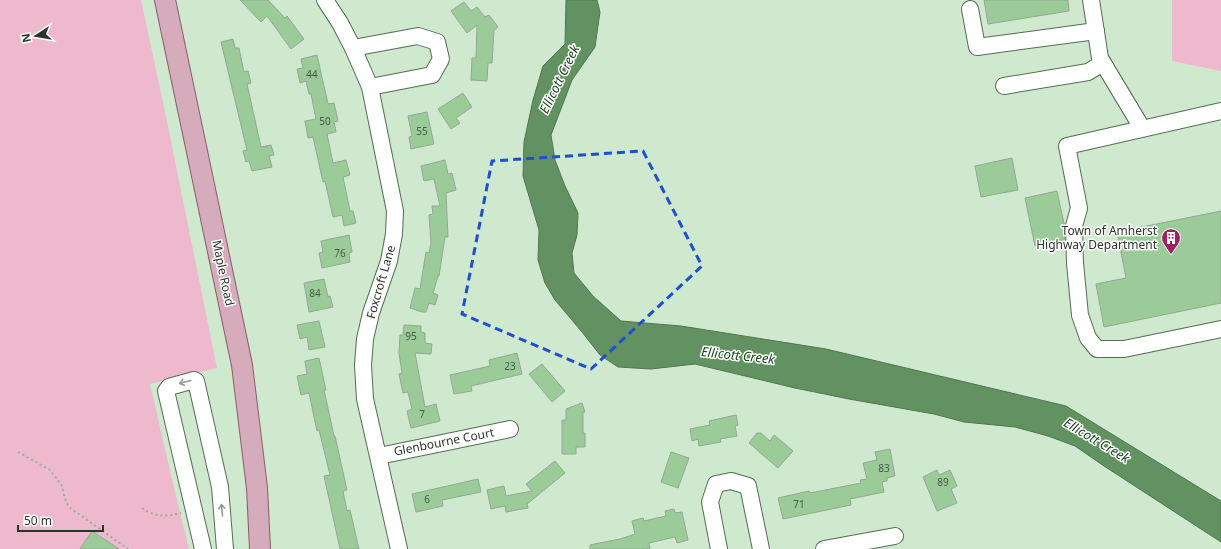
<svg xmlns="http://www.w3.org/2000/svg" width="1221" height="549" viewBox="0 0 1221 549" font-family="'Noto Sans',sans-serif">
  <rect width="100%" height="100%" fill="#cfe9ce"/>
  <g fill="#eeb9cc">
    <path d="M 0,0 L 141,0 L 164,107 L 217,368 L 150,384 L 175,492 L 189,549 L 0,549 Z"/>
    <path d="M 1172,0 L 1221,0 L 1221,71 L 1172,61 Z"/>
  </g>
  <path fill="#629262" stroke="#527652" d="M 566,0 L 597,0 L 600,12 L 595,47 L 572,80 L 551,135 L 555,160 L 565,186 L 578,213 L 577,235 L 572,253 L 574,273 L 593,296 L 621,321 L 681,326 L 826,349 L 1066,406 L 1221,501 L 1221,542 L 1104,466 L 1075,446 L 1048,436 L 1015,427 L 964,422 L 934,414 L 849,399 L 795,388 L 695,364 L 651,369 L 618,367 L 600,355 L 582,332 L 555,300 L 545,283 L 538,260 L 539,230 L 523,176 L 524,142 L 533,100 L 543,66 L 565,44 Z"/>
  <g fill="#9acb99" stroke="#91aa91">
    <path d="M 240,0 L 268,0 L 285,18 L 287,16 L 304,39 L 291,49 L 267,16 L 261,22 Z"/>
    <path d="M 984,0 L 1068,0 L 1069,11 L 988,24 Z"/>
    <path d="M 464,2 L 471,11 L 477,7 L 485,17 L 489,15 L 498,27 L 494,30 L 492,63 L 488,63 L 487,81 L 471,80 L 472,58 L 476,58 L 477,25 L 467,33 L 451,11 Z"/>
    <path d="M 233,39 L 235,48 L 239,48 L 244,72 L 248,71 L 251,83 L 247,84 L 261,147 L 271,145 L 274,155 L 269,156 L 272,167 L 252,171 L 249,161 L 246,162 L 243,151 L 247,150 L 221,42 Z"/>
    <path d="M 317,55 L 328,104 L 334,103 L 338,121 L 334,122 L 336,132 L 327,134 L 333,163 L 346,160 L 350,175 L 343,177 L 350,211 L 353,211 L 356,223 L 344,226 L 342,215 L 333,217 L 325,181 L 323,182 L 313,137 L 308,138 L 305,121 L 316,119 L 311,94 L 309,94 L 306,81 L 300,83 L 297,69 L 303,68 L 301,59 Z"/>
    <path d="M 463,93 L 472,107 L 456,118 L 460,123 L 451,129 L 438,109 Z"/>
    <path d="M 427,112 L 434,144 L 411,149 L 409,137 L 412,136 L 408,116 Z"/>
    <path d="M 1012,158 L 1018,190 L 981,197 L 975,166 Z"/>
    <path d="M 445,160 L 448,174 L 452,173 L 456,190 L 446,193 L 448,237 L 445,237 L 439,276 L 438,276 L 433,293 L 438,295 L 435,305 L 429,303 L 426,312 L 422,312 L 410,308 L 415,288 L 420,289 L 426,252 L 429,253 L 431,243 L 429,215 L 433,214 L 432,206 L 440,206 L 434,179 L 424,181 L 421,166 Z"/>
    <path d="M 1057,191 L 1065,228 L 1065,240 L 1035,246 L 1025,198 Z"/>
    <path d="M 1221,211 L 1221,303 L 1104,327 L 1096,284 L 1126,278 L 1117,232 Z"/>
    <path d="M 349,235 L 352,252 L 349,253 L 350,262 L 322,268 L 319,253 L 323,252 L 321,241 Z"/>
    <path d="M 324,279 L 328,297 L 330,296 L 333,307 L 309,312 L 304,283 Z"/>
    <path d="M 319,321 L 325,347 L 309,350 L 307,337 L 300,339 L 297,325 Z"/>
    <path d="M 404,325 L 421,326 L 421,332 L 425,333 L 425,343 L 432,344 L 431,354 L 415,353 L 425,407 L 436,404 L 440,421 L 411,428 L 407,411 L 412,409 L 408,392 L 403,393 L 399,374 L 402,373 L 399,353 L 400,335 L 403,335 Z"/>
    <path d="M 517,353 L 522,374 L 471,386 L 472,391 L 454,394 L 450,375 L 490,366 L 489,360 Z"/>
    <path d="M 319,358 L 326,390 L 324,390 L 334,436 L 335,436 L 347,490 L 343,491 L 347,511 L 350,510 L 359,549 L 340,549 L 324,476 L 330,475 L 319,430 L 317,431 L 309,393 L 301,395 L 297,376 L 307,374 L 305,361 Z"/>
    <path d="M 542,364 L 565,391 L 552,402 L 529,374 Z"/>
    <path d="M 582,403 L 585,412 L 583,412 L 583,433 L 585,433 L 585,447 L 576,447 L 576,454 L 562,454 L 562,420 L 566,420 L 566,409 Z"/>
    <path d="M 736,415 L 738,425 L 735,426 L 737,436 L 720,439 L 721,442 L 699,446 L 698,439 L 692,441 L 690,429 L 710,425 L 709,421 Z"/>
    <path d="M 757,433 L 761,433 L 770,441 L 774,435 L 793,451 L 778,468 L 749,443 Z"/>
    <path d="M 890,449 L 895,476 L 887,478 L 887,481 L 882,482 L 884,492 L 850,499 L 851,505 L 783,519 L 778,498 L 809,491 L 810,493 L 861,483 L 860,480 L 867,479 L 863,463 L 877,460 L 875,452 Z"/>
    <path d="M 671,452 L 689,458 L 678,488 L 661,482 Z"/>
    <path d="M 555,461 L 565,473 L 527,504 L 528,508 L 506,512 L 505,506 L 491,509 L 487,490 L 504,486 L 506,496 L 532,491 L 526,484 Z"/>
    <path d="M 937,470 L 939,475 L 950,470 L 957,486 L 951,489 L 957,503 L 937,511 L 923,477 Z"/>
    <path d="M 478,479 L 481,492 L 442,500 L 443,506 L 416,512 L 412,494 Z"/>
    <path d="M 674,509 L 675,513 L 682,512 L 688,540 L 677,543 L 675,537 L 649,543 L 650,548 L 645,549 L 590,549 L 590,545 L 620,539 L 635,534 L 632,521 L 643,518 L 644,521 L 666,516 L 665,511 Z"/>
    <path d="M 92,531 L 119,549 L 80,549 Z"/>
  </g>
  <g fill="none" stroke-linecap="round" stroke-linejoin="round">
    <g stroke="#556c54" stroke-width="18">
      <g id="minor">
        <path d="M 325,0 L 340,23 L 353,48 L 370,87 L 395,211 L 394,234 L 389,261 L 371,313 L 365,339 L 363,365 L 365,399 L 399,549"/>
        <path d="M 1091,0 L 1100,58 L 1142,128"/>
        <path d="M 970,9 L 977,47 L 1096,31"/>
        <path d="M 353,48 L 418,36 L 437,42 L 441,59 L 432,75 L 370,87"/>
        <path d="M 1004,86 L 1088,72 L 1103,63"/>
        <path d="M 1221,111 L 1067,146 L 1079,208 L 1074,226 L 1075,263 L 1080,315 L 1088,338 L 1097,349 L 1124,349 L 1221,329"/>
        <path d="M 379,456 L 510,429"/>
        <path d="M 203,549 L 166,391 L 169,387 L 194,380 L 196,381 L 220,487 L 225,549"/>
        <path d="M 719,549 L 710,502 L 716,484 L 731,481 L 748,486 L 761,549"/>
        <path d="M 824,549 L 895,536"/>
      </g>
    </g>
    <g stroke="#885d6b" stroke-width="22">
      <path id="major" d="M 165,0 L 242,365 L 257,488 L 260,549"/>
    </g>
    <g stroke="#98ad97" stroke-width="2" stroke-dasharray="2 3" stroke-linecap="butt">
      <path d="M 18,452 L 50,470 L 62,486 L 65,499 L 69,507 L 128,549"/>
      <path d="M 142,508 C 155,517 165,517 181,513"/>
    </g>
    <use href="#minor" stroke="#fff" stroke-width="16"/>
    <use href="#major" stroke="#d6abbb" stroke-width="20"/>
  </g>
  <defs><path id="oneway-shaft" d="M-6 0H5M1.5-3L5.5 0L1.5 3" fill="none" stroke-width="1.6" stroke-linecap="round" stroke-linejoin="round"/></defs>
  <g stroke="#959a95">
    <use href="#oneway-shaft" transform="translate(185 382) rotate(165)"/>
    <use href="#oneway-shaft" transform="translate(222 510) rotate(-95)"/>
  </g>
  <path fill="none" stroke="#1d4ed8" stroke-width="3" stroke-dasharray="8 5" stroke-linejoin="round" d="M 643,151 L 702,266 L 591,369 L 462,314 L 492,161 Z"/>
  <defs>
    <g id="building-pin" transform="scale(1)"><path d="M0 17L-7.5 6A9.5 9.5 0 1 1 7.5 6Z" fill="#a71d63" stroke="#fff"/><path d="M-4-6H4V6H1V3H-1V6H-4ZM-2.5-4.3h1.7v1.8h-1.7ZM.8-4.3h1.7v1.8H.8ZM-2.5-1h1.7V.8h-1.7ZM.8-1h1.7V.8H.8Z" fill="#fff"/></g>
  </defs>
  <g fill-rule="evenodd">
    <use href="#building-pin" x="1171" y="238"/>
  </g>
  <g text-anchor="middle" stroke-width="3" stroke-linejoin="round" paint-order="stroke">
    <g font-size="10" fill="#475a46">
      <text x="312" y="78">44</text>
      <text x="325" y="125">50</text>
      <text x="422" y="135">55</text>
      <text x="340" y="257">76</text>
      <text x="315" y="297">84</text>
      <text x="411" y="340">95</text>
      <text x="510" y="370">23</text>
      <text x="422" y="418">7</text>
      <text x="884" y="472">83</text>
      <text x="943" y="486">89</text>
      <text x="427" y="503">6</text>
      <text x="799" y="508">71</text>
    </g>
    <g font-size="12" fill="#2b352b" stroke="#fff" text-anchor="end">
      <text x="1157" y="235">Town of Amherst<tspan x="1157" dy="14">Highway Department</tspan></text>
    </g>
    <g font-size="12" fill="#2b352b" stroke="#fff">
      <text transform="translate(223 273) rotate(78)" y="4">Maple Road</text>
      <text transform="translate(381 282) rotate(-74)" y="4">Foxcroft Lane</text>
      <text transform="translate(444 442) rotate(-11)" y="4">Glenbourne Court</text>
    </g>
    <g font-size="13" font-style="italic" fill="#144718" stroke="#fff">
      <text transform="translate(559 79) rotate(-64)" y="5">Ellicott Creek</text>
      <text transform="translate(738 355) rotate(6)" y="5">Ellicott Creek</text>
      <text transform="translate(1097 440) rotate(31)" y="5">Ellicott Creek</text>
    </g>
  </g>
  <g transform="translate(36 36) rotate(258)" stroke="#ffffff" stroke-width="3" paint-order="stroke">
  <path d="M0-3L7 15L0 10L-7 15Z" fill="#2b352b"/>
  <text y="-6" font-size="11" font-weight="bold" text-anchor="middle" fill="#2b352b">N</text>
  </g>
  <path d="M18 525v6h85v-6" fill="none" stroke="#2b352b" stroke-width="2"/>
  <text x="24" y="525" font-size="12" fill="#2b352b" stroke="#ffffff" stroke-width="3" paint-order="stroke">50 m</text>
</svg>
